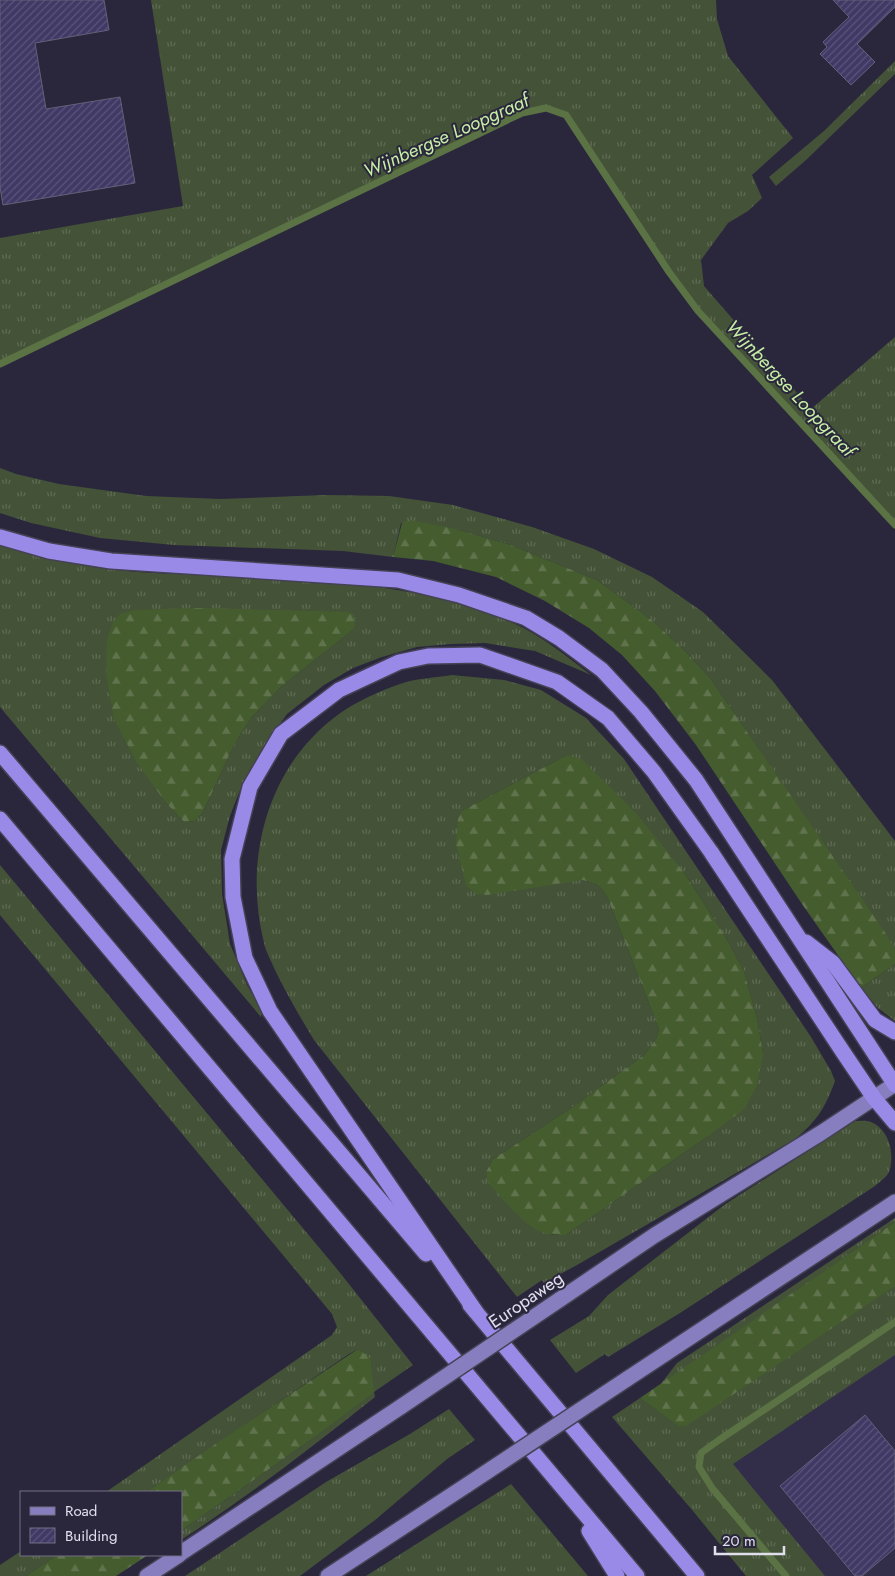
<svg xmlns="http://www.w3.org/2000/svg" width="895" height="1576" viewBox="0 0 895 1576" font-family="Jost,sans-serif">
  <defs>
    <pattern id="grass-tufts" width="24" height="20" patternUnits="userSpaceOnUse" patternTransform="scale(1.25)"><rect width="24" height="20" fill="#445337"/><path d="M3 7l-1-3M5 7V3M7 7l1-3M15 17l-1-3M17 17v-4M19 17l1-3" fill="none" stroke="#5f6b54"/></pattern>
    <pattern id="forest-firs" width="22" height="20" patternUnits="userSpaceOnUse" patternTransform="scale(1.25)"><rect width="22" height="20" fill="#455c2f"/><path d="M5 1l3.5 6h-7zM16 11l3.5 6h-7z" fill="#60734d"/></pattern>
    <pattern id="building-hatch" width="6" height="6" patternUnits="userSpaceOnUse" patternTransform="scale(1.25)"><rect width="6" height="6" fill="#403965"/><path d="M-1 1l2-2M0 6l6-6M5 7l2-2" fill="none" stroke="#5b557b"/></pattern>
  </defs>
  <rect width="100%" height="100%" fill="#2a273d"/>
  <path fill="#322d49" d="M 895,1315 L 895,1576 L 788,1576 L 690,1464 Z"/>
  <g fill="url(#grass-tufts)" fill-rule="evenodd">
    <path d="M 151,0 L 716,0 L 717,19 L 728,56 L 793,138 L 752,175 L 762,198 L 748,211 L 728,223 L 701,260 L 704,286 L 811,409 L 895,337 L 895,525 L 698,311 L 669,272 L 566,115 L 546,108 L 522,114 L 339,199 L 0,364 L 0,238 L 183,206 Z"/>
    <path d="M 895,61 L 895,74 L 806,160 L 776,186 L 769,177 L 824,131 Z"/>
    <path d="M 0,468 L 16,474 L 59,484 L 146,496 L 220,499 L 325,495 L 389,496 L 453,505 L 532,527 L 594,549 L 652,577 L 703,612 L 772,680 L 895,841 L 895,949 L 710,678 L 686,652 L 652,620 L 597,580 L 511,545 L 460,530 L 401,523 L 393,557 L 343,551 L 174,545 L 100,538 L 31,523 L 0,513 Z"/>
    <path d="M 0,544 C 35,555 70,564 107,569 C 163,576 220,574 277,578 C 357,582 439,591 513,623 C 541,635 567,657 591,675 L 535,651 L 485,643 L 451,644 L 417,647 L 382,657 L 353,668 L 324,685 L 287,714 L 264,746 L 243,782 L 230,816 L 221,850 L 222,894 L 230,944 L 247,985 L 262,1011 L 261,1017 L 0,707 ZM 353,630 L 282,686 L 251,718 L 234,745 L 203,812 L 195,821 L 184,822 L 166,803 L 114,719 Z"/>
    <path d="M 452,675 L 504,680 L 541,690 L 586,718 L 624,759 L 811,1037 L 831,1071 L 835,1081 C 825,1108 817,1121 795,1139 L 577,1265 L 544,1283 L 542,1280 L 517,1297 L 314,1040 C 300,1017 286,993 274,968 C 271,960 266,952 264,943 C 243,859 267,766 339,714 C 357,701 380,691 400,684 C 416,678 436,678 452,675 ZM 567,755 L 683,871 L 724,934 L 744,971 L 757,1018 L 763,1053 L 707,1137 L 566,1235 L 552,1235 L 487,1170 L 493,1159 L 571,1108 L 644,1055 L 656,1039 L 659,1029 L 608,899 C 600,885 598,884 582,880 L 463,810 Z"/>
    <path d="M 0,865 L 337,1269 L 413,1365 L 374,1392 L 375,1397 C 312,1447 249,1496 181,1540 L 181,1531 L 318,1435 L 373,1392 L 358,1349 L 349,1354 L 146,1492 L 106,1492 L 332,1335 L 337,1327 L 332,1314 L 0,915 Z"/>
    <path d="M 895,964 L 895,1021 L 878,1008 L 861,988 Z"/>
    <path d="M 855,1121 C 860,1121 866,1120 871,1122 C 890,1130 895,1155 889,1172 C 886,1178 879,1182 875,1186 L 680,1313 L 608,1357 L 605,1354 L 576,1373 L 550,1340 L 589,1316 L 608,1295 L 724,1205 Z"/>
    <path d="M 895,1218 L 895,1222 L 660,1385 L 677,1363 Z"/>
    <path d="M 895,1285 L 895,1355 L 733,1464 L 825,1576 L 746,1576 L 693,1511 L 612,1417 L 640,1398 L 679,1425 L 686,1425 Z"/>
    <path d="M 449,1409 L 475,1440 L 447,1459 L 375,1520 L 300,1576 L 185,1576 L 326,1482 L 410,1434 Z"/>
    <path d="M 511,1484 L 588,1576 L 366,1576 Z"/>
    <path d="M 21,1551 L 21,1555 L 57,1555 L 26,1576 L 0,1576 L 0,1565 Z"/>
  </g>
  <g fill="url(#forest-firs)">
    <path d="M 410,520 L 460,530 L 511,545 L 597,580 L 652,620 L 686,652 L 710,678 L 884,931 L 895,949 L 895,964 L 861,988 L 802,904 L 696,745 L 655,691 L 622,655 L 589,628 L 545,601 L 496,577 L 433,561 L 393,557 L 402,523 Z"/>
    <path d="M 197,608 L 348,612 L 354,615 L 355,624 L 353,630 L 282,686 L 251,718 L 234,745 L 203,812 L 195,821 L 184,822 L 166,803 L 136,761 L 114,719 L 106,672 L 107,640 L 113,622 L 120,614 L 134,610 Z"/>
    <path d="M 567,755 L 581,759 L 635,812 L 683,871 L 724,934 L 744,971 L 757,1018 L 763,1053 L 757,1085 L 744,1109 L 707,1137 L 566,1235 C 557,1235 548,1235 539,1231 C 522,1223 499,1195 487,1181 L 487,1170 L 493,1159 L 571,1108 L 644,1055 L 656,1039 L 659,1029 L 608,899 C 600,885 598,884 582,880 L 487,895 L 476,894 L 466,885 L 456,844 L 458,819 L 463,810 Z"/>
    <path d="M 895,1222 L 895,1286 L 686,1426 L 679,1426 L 640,1398 Z"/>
    <path d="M 358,1349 L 370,1358 L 374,1392 L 318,1435 L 181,1531 L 181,1492 L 146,1492 L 220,1441 Z"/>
    <path d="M 57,1555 L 148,1555 L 116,1576 L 26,1576 Z"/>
  </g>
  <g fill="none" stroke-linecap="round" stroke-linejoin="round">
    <g stroke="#5a7244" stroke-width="7">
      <path d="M 0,364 L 522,113 L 546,108 L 566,115 L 669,272 L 698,311 L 895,525"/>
      <path d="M 786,1576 L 712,1488 L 699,1467 L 701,1453 L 719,1440 L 895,1322"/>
    </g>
  </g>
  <g fill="url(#building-hatch)" stroke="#636079">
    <path d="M 0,0 L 104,0 L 109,30 L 35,43 L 46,109 L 120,97 L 135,183 L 3,205 L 0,187 Z"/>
    <path d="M 833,0 L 895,0 L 895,7 L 857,44 L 875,62 L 851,85 L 820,54 L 827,47 L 823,42 L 849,17 Z"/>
    <path d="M 865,1415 L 895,1451 L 895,1548 L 862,1576 L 855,1576 L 780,1486 Z"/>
  </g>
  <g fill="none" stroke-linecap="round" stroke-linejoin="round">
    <g stroke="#444254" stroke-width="18">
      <g id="primary">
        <path d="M 559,1300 L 655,1235 L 821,1133 L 895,1084"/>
        <path d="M 627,1379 L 895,1202"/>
        <path d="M 181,1553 L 402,1406"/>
        <path d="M 147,1576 L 179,1555"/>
        <path d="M 328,1576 L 467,1485"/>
      </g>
    </g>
    <g stroke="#444254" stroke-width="18">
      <g id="highway">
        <path d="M 0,537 L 49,551 L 111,561 L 398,580 L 459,595 L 526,618 L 559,638 L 602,670 L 641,712 L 696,780 L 895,1085"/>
        <path d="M 0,753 L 426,1254"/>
        <path d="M 0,819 L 637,1576"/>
        <path d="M 806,942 L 833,963 L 875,1020 L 895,1032"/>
        <path d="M 470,1305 L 697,1576"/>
        <path d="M 476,1312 L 270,1011 L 245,958 L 233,897 L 232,859 L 250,787 L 281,734 L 339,690 L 399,662 L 428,656 L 480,655 L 557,682 L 608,718 L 654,772 L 711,852 L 843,1052 L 874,1098 L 895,1123"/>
        <path d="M 589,1531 L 617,1576"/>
      </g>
    </g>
    <use href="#primary" stroke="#877ec0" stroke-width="15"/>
    <use href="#highway" stroke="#998ae8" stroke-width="15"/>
    <g stroke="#444254" stroke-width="18" stroke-linecap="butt">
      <g id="primary-bridge">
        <path d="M 402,1406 L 559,1300"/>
        <path d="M 467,1485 L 627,1379"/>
      </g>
    </g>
    <use href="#primary-bridge" stroke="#877ec0" stroke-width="15"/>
  </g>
  <g text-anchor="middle" stroke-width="4" stroke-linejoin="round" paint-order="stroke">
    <g font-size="18" fill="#e1dfee" stroke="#2a273d">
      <text transform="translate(526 1300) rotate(-34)" y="6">Europaweg</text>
    </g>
    <g font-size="19" font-style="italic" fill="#c7eea5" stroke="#2a273d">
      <text transform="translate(446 135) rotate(-24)" y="7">Wijnbergse Loopgraaf</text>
      <text transform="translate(791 388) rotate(47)" y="7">Wijnbergse Loopgraaf</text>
    </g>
  </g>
  <rect x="20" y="1491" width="162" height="65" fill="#2a273d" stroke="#737184"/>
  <rect x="30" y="1507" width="25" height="8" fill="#877ec0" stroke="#737184"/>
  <text x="65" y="1516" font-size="15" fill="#e1dfee">Road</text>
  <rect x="30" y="1528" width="25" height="15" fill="url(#building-hatch)" stroke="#737184"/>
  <text x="65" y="1541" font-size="15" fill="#e1dfee">Building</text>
  <path d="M715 1546v8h69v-8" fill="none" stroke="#e1dfee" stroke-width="2.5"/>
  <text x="722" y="1546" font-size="15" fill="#e1dfee" stroke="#2a273d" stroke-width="4" paint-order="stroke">20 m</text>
</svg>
